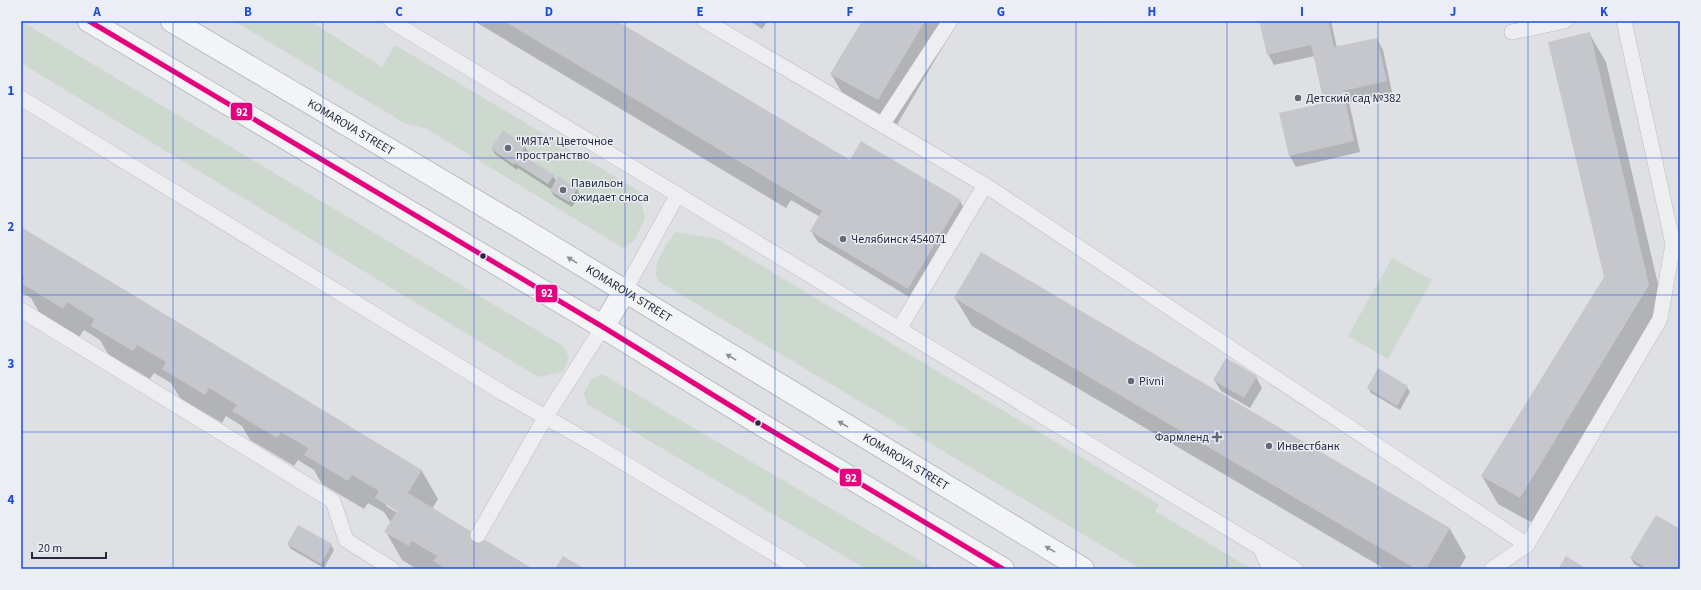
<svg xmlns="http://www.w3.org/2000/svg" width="1701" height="590" viewBox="0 0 1701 590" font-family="'Source Sans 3',sans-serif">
  <rect width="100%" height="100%" fill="#dfe0e4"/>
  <g fill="#cdd8cf">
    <path d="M 21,21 L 563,346 L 569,357 L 563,372 L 538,377 L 21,63 Z"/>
    <path d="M 234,21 L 310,21 L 382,67 L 395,45 L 639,191 L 645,219 L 634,241 L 623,248 L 425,128 L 406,124 Z"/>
    <path d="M 675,232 L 717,239 L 1159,504 L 1155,511 L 1243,564 L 1255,569 L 1141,569 L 658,281 C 650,264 667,246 675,232 Z"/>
    <path d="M 1392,258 L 1432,280 L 1388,359 L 1348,336 Z"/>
    <path d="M 602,374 L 934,569 L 866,569 L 587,404 L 584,393 L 591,380 Z"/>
  </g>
  <g fill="#0003" fill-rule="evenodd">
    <path d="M 474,21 L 615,21 L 850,162 L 960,201 L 966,212 L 914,300 L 818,242 L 811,231 L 820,217 L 791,200 L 786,208 Z"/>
    <path d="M 750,21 L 768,21 L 762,29 Z"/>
    <path d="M 863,21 L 958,21 L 895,128 L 848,103 L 831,74 Z"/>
    <path d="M 1260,21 L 1331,21 L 1337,48 L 1377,39 L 1383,50 L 1392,92 L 1349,102 L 1360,152 L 1296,167 L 1290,156 L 1325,104 L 1315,56 L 1274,65 L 1268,54 Z"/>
    <path d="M 1589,33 L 1606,62 L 1665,314 L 1536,525 L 1498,504 L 1482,476 L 1605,277 Z"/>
    <path d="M 525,147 L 528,152 L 525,157 L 553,176 L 556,181 L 577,189 L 580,195 L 572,207 L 554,196 L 551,191 L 552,190 L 518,168 L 517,170 L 495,154 L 492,149 Z"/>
    <path d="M 21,228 L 422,471 L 438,499 L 432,509 L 531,569 L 417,569 L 402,560 L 386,532 L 391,523 L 384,512 L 368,503 L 364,509 L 322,484 L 314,470 L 298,460 L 294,466 L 250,440 L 242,426 L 226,416 L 222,423 L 180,398 L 171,383 L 154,373 L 150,379 L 108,354 L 100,340 L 84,330 L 79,337 L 39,312 L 31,298 L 21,292 ZM 386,503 L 402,513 L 401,515 L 386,506 Z"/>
    <path d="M 955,298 L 1450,529 L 1466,557 L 1459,569 L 1385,569 L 972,326 Z"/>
    <path d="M 1256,377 L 1262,388 L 1250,408 L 1221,391 L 1214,380 Z"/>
    <path d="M 1407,387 L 1410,392 L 1400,410 L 1371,393 L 1368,388 Z"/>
    <path d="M 1680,530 L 1680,569 L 1643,569 L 1634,564 L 1631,558 Z"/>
    <path d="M 288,544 L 331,545 L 334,550 L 324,568 L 291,549 Z"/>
  </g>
  <g fill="#c6c7cc">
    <path d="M 504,21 L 617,21 L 850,160 L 861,141 L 961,200 L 908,289 L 810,231 L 822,211 Z"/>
    <path d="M 862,21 L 925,21 L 878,100 L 830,74 Z"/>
    <path d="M 1259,21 L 1328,21 L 1334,47 L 1377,38 L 1387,81 L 1343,91 L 1354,141 L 1289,156 L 1279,113 L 1324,103 L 1311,45 L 1267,55 Z"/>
    <path d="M 1590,32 L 1649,285 L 1520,498 L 1481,476 L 1604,277 L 1548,42 Z"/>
    <path d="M 503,130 L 526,146 L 521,154 L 554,175 L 548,184 L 515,163 L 514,165 L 491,149 Z"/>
    <path d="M 558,176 L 577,189 L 569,202 L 550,191 Z"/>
    <path d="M 21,227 L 422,470 L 408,493 L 533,569 L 446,569 L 433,561 L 437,556 L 412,541 L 409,546 L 384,532 L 397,511 L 375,498 L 379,491 L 352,475 L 348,481 L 304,455 L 308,448 L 281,432 L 277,438 L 232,411 L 237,405 L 209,388 L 205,395 L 162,369 L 166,362 L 137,345 L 133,351 L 91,326 L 94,319 L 67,302 L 63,309 L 21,283 L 25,277 L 21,275 Z"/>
    <path d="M 981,252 L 1450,528 L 1426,569 L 1416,569 L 954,298 Z"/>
    <path d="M 1226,358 L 1257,376 L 1244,398 L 1213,380 Z"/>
    <path d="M 1378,368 L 1408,386 L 1397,406 L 1367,388 Z"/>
    <path d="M 1656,515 L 1680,529 L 1680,565 L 1677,569 L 1648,569 L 1630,558 Z"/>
    <path d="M 298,525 L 332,544 L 321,564 L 287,544 Z"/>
    <path d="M 563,556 L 585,569 L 555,569 Z"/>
    <path d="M 1566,556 L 1587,569 L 1558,569 Z"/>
  </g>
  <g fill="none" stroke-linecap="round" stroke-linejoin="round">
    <g stroke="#bcbdc2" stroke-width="16">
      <g id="service">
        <path d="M 391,21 L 1295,569"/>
        <path d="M 705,21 L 985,185 L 1527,545"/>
        <path d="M 1512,32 L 1565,21"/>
        <path d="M 21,98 L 503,393 L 593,444 L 799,569"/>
        <path d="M 882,125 L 950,21"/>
        <path d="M 624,292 L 678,194"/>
        <path d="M 21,310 L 333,501 L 346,540 L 392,569"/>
        <path d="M 899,329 L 985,185"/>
        <path d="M 478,535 L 545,418 L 603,327"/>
        <path d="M 1260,547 L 1270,569"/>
        <path d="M 1492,569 L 1527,545 L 1660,319 L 1673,244 L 1624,21"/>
      </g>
    </g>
    <g stroke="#bbbdc2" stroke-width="24">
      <g id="primary">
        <path d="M 89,21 L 603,327 L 752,419 L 1003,569"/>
        <path id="s1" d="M 172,21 L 513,223 L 1083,569"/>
        <path d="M 603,327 L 624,292"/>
      </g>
    </g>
    <use href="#service" stroke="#eeeef1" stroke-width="15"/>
    <use href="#primary" stroke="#f3f4f5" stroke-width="22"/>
    <g stroke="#ebeef5" stroke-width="8">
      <path id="bus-1" d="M 89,21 L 603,327 L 752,419 L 1003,569"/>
    </g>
    <use href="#bus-1" stroke="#e5007d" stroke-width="5"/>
  </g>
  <defs><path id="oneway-solid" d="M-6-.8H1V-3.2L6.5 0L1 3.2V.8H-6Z"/></defs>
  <g fill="#8c8f9a">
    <use href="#oneway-solid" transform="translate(572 260) rotate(-148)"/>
    <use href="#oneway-solid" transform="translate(731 357) rotate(-149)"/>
    <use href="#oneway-solid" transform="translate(843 424) rotate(-149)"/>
    <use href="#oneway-solid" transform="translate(1050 549) rotate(-149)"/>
  </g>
  <path fill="none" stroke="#1d4ed8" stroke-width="1" stroke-opacity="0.55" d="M 173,21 L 173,569M 323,21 L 323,569M 474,21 L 474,569M 625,21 L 625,569M 775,21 L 775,569M 926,21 L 926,569M 1076,21 L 1076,569M 1227,21 L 1227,569M 1378,21 L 1378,569M 1528,21 L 1528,569M 21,158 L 1680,158M 21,295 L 1680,295M 21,432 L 1680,432"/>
  <g fill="#666a78" stroke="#ebeef5" stroke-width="1.5">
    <circle cx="1298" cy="98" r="4"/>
    <circle cx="508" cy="148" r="4"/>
    <circle cx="563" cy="190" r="4"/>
    <circle cx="843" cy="239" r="4"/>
    <circle cx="1131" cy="381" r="4"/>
    <path d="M1215 431h4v4h4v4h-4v4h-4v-4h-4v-4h4z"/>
    <circle cx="1269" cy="446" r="4"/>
  </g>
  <g fill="#252a3e" stroke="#ebeef5" stroke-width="1.5">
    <circle cx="483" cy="256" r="3.5"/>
    <circle cx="758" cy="423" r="3.5"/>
  </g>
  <g text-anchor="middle" stroke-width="3" stroke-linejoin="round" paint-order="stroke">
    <g font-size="12" fill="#252a3e" stroke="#ebeef5" text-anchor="start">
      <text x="1306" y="102">Детский сад №382</text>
      <text x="516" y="145">"МЯТА" Цветочное<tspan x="516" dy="14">пространство</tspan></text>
      <text x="571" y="187">Павильон<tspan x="571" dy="14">ожидает сноса</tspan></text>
      <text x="851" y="243">Челябинск 454071</text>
      <text x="1139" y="385">Pivni</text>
      <text x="1209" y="441" text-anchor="end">Фармленд</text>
      <text x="1277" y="450">Инвестбанк</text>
    </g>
    <g font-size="12" fill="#252a3e" stroke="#ebeef5">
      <text dy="4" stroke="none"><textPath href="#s1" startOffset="208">KOMAROVA STREET</textPath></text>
      <text dy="4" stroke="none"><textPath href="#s1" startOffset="532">KOMAROVA STREET</textPath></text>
      <text dy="4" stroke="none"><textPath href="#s1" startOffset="856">KOMAROVA STREET</textPath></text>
    </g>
  </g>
  <g stroke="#ebeef5" stroke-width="1.5">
    <rect x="230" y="102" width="23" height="19" rx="4" fill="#e5007d"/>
    <rect x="535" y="284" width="23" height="19" rx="4" fill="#e5007d"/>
    <rect x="839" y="468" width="23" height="19" rx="4" fill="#e5007d"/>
  </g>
  <g font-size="11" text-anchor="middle" font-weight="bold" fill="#fff">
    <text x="242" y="116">92</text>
    <text x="547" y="297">92</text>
    <text x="851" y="482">92</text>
  </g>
  <rect width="1701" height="590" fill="none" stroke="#ebeef5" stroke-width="44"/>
  <path d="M32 552v6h74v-6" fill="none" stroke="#252a3e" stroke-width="2"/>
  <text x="38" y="552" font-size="12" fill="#252a3e" stroke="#ebeef5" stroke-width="3" paint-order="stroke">20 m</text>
  <rect x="22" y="22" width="1657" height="546" fill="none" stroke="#1d4ed8" stroke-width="1.5"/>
  <g font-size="13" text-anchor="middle" font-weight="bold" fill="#1d4ed8">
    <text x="97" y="16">A</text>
    <text x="248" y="16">B</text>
    <text x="399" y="16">C</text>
    <text x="549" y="16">D</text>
    <text x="700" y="16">E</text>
    <text x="850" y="16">F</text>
    <text x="1001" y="16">G</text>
    <text x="1152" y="16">H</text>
    <text x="1302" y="16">I</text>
    <text x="1453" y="16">J</text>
    <text x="1604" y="16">K</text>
    <text x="11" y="95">1</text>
    <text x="11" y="231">2</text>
    <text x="11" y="368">3</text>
    <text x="11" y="504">4</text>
  </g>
</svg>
